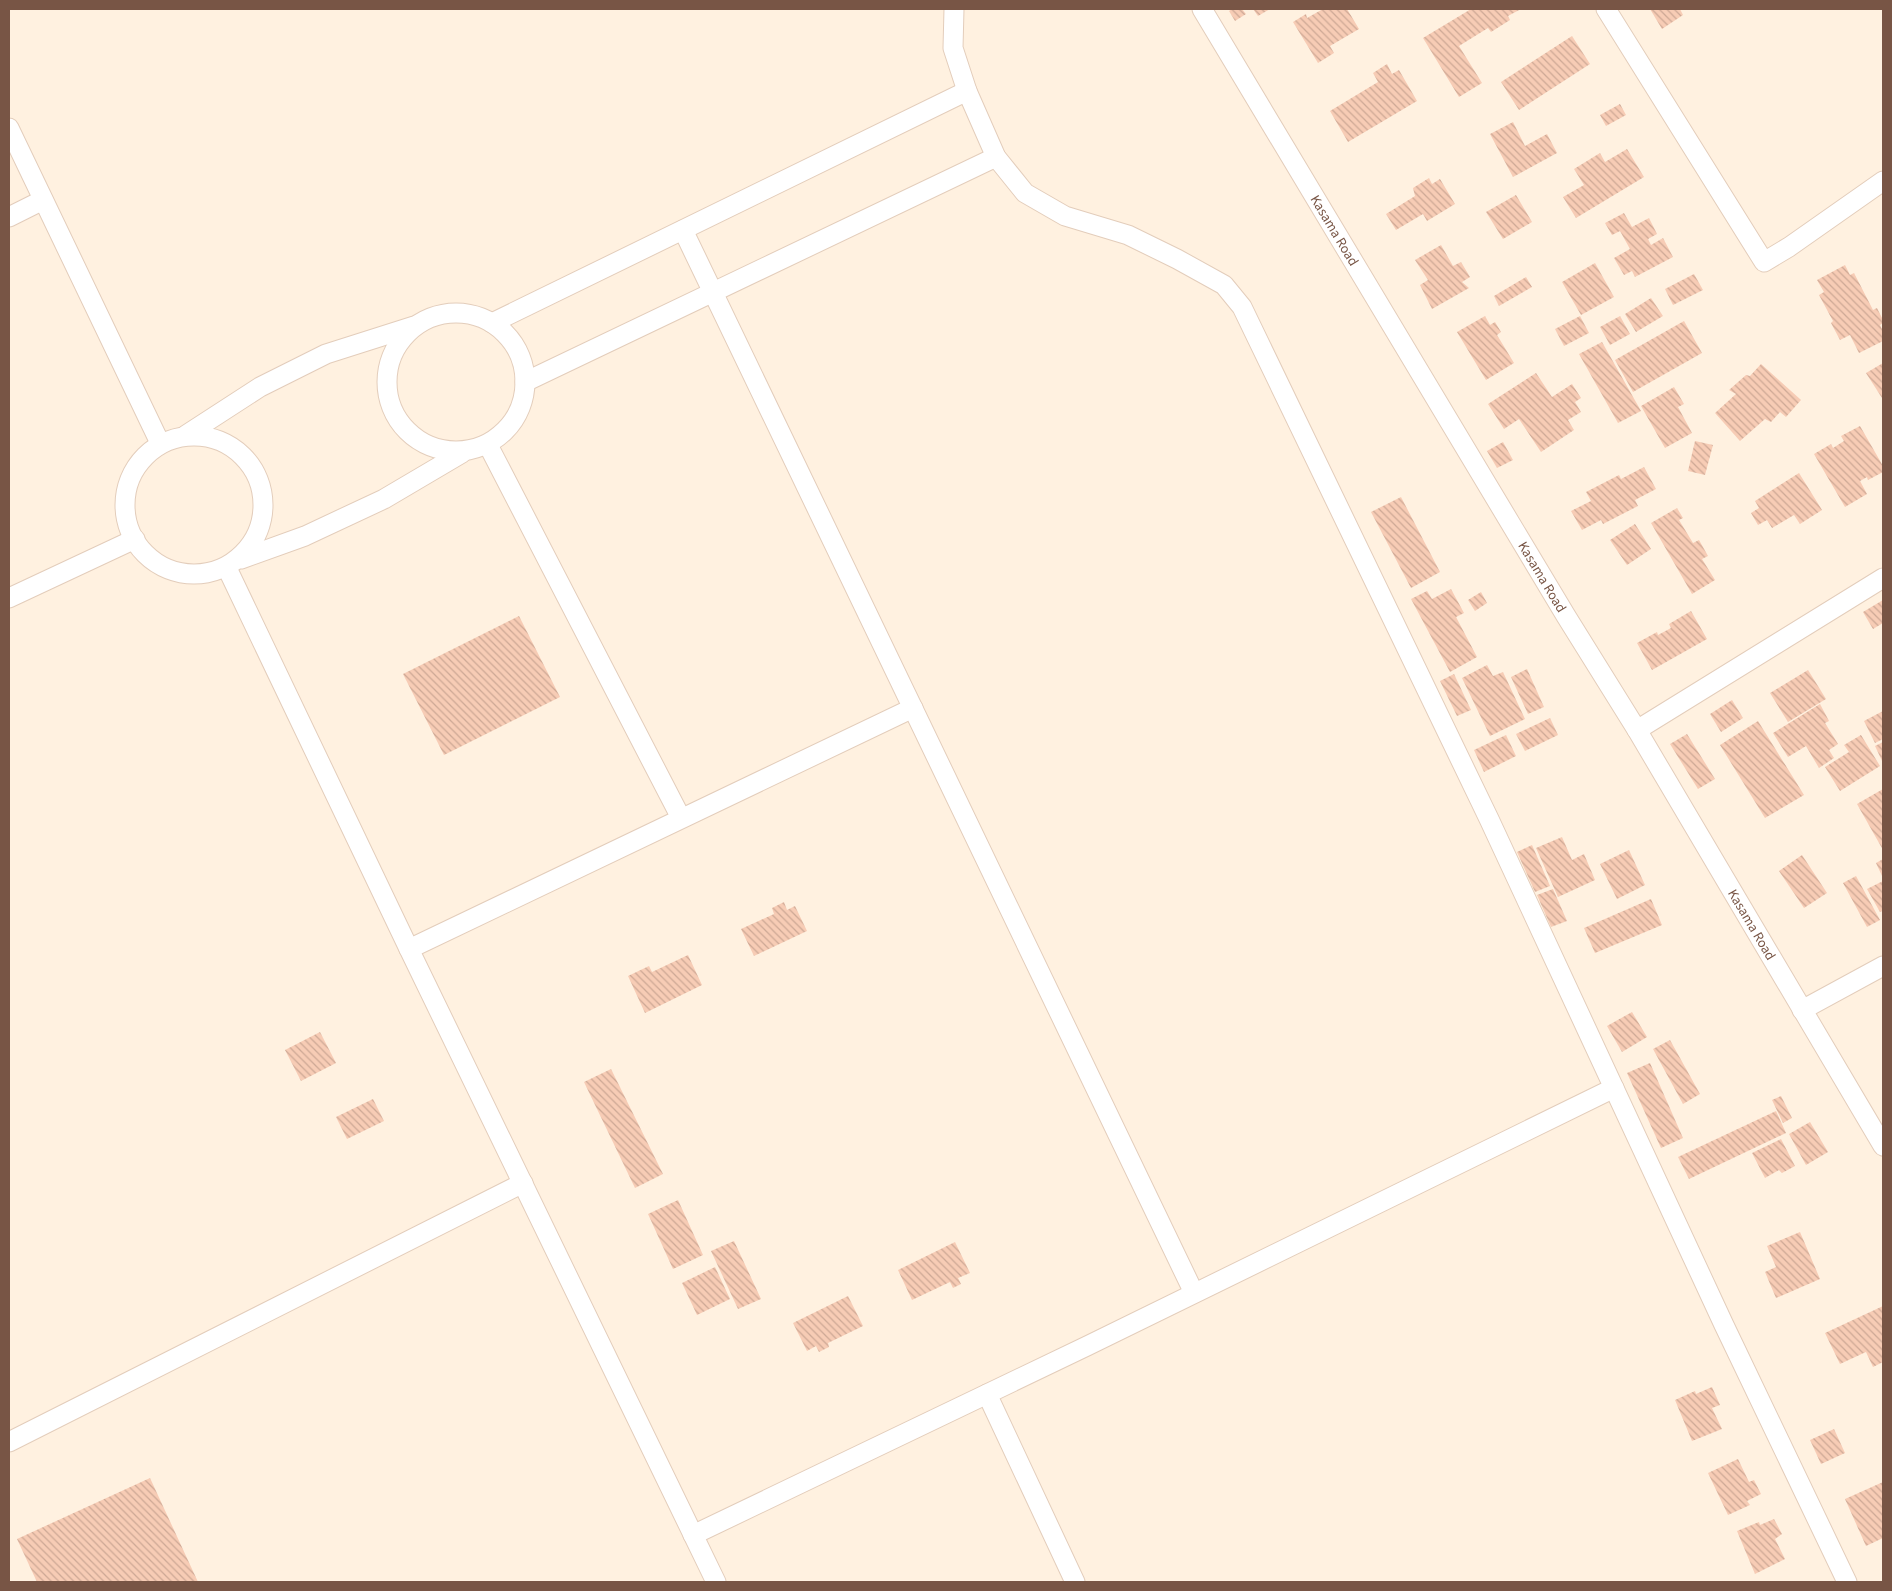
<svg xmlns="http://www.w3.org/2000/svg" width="1892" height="1591" viewBox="0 0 1892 1591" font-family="'Source Sans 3',sans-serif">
  <defs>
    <pattern id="building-back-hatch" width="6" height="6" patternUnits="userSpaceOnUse" patternTransform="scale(1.25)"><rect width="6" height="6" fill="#f7ccb5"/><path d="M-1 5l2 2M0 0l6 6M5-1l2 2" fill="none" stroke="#cda895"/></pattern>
  </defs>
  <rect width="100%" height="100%" fill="#fff1e0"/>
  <g fill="url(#building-back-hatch)">
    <path d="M 1232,9 L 1242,9 L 1246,14 L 1235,21 L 1229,11 Z"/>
    <path d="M 1253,9 L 1270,9 L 1258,16 Z"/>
    <path d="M 1323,9 L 1347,9 L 1359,29 L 1330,46 L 1334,53 L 1318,63 L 1293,22 L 1306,14 L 1307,18 Z"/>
    <path d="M 1471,9 L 1521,9 L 1508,16 L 1510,20 L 1491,32 L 1488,28 L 1459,46 L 1482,83 L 1459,97 L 1423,38 Z"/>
    <path d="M 1650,9 L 1680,9 L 1683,15 L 1662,29 Z"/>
    <path d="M 1572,36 L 1590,64 L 1519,110 L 1501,82 Z"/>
    <path d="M 1387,64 L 1392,74 L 1399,70 L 1417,101 L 1348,142 L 1330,111 L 1378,82 L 1373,73 Z"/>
    <path d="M 1620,104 L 1626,115 L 1606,126 L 1600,115 Z"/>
    <path d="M 1513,122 L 1525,146 L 1547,134 L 1557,153 L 1513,177 L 1490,134 Z"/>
    <path d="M 1627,149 L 1644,177 L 1576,218 L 1563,197 L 1584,185 L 1574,169 L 1600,153 L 1605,162 Z"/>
    <path d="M 1429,178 L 1432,184 L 1440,179 L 1455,204 L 1427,221 L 1423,214 L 1396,230 L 1386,214 L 1415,196 L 1413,188 Z"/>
    <path d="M 1516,195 L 1532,222 L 1503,239 L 1486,212 Z"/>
    <path d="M 1624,213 L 1632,227 L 1649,218 L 1657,234 L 1648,239 L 1651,245 L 1663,238 L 1673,257 L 1635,277 L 1632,271 L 1624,275 L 1614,258 L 1630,249 L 1620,231 L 1612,235 L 1605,223 Z"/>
    <path d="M 1441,245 L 1453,266 L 1461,262 L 1470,277 L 1462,282 L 1469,288 L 1432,309 L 1420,285 L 1428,280 L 1415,260 Z"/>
    <path d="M 1595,263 L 1614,297 L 1581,315 L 1562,282 Z"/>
    <path d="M 1845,265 L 1850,275 L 1854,273 L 1873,310 L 1877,308 L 1883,320 L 1883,323 L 1880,325 L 1883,331 L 1883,341 L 1859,353 L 1850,335 L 1840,340 L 1831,323 L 1833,321 L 1819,295 L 1824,292 L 1817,280 Z"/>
    <path d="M 1694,274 L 1703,290 L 1673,305 L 1665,289 Z"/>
    <path d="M 1526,277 L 1532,287 L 1499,306 L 1494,296 Z"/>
    <path d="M 1651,298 L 1663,316 L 1636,332 L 1625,314 Z"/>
    <path d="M 1485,316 L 1490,325 L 1495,322 L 1501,332 L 1497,335 L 1514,363 L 1486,380 L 1457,332 Z"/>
    <path d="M 1580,316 L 1589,333 L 1564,346 L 1555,329 Z"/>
    <path d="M 1620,316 L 1630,334 L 1610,345 L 1600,327 Z"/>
    <path d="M 1684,321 L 1702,353 L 1633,392 L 1615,360 Z"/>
    <path d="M 1602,342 L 1641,411 L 1618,423 L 1579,354 Z"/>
    <path d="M 1883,363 L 1883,397 L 1882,398 L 1866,373 Z"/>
    <path d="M 1761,364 L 1801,400 L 1786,417 L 1780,412 L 1771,422 L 1765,419 L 1740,441 L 1715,413 L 1736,394 L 1729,390 L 1746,375 L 1750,376 Z"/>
    <path d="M 1536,373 L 1552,397 L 1572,384 L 1581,398 L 1575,402 L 1581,412 L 1568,420 L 1574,430 L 1541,452 L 1519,419 L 1504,429 L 1488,404 Z"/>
    <path d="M 1674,387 L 1684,404 L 1678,407 L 1692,433 L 1665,448 L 1641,406 Z"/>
    <path d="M 1860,426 L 1883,466 L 1883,472 L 1868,480 L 1867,477 L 1860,481 L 1867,494 L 1845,507 L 1814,454 L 1831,444 L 1833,448 L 1844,441 L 1841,436 Z"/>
    <path d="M 1695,441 L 1713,445 L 1705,475 L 1688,471 Z"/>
    <path d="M 1503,442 L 1513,460 L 1497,468 L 1487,451 Z"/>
    <path d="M 1644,467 L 1656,489 L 1635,500 L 1638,506 L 1603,524 L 1601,520 L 1582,530 L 1571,511 L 1591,501 L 1586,492 L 1619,475 L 1621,479 Z"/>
    <path d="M 1799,473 L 1822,510 L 1800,524 L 1794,515 L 1772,528 L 1767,520 L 1758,525 L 1751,513 L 1759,508 L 1755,501 Z"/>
    <path d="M 1401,497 L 1440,572 L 1411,588 L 1371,512 Z"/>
    <path d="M 1677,508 L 1683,518 L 1679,520 L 1693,543 L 1699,540 L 1708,556 L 1702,559 L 1715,580 L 1692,594 L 1651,523 Z"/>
    <path d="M 1635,524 L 1651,549 L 1627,565 L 1610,540 Z"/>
    <path d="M 1451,589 L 1464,613 L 1456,617 L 1477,657 L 1450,672 L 1411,599 L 1427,591 L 1432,599 Z"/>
    <path d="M 1481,592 L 1487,603 L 1475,611 L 1468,600 Z"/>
    <path d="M 1883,600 L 1883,623 L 1873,629 L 1863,612 Z"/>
    <path d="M 1691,611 L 1707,639 L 1652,670 L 1637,643 L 1657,632 L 1658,635 L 1671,628 L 1669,624 Z"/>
    <path d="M 519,616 L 560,697 L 444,755 L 403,674 Z"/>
    <path d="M 1487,665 L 1493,676 L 1503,672 L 1525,719 L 1490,736 L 1462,678 Z"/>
    <path d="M 1527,669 L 1544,707 L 1528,714 L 1511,677 Z"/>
    <path d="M 1808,670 L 1826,699 L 1788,722 L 1770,693 Z"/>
    <path d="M 1454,674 L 1471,710 L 1457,716 L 1440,681 Z"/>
    <path d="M 1732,700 L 1743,718 L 1721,732 L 1710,714 Z"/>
    <path d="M 1820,704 L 1829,721 L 1825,723 L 1838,744 L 1829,750 L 1834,758 L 1819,768 L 1806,746 L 1788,757 L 1773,733 Z"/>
    <path d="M 1883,711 L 1883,739 L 1875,743 L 1864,721 Z"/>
    <path d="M 1550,718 L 1558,735 L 1525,751 L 1516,734 Z"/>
    <path d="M 1758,721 L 1804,795 L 1765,818 L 1720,745 Z"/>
    <path d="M 1687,734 L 1715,779 L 1698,789 L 1670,744 Z"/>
    <path d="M 1506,735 L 1516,756 L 1484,772 L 1474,750 Z"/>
    <path d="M 1861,735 L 1880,766 L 1840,791 L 1825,767 L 1849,752 L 1844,745 Z"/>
    <path d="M 1883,742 L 1883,763 L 1875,746 Z"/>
    <path d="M 1883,789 L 1883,850 L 1857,804 Z"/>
    <path d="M 1562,837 L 1572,860 L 1584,854 L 1595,880 L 1558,897 L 1536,848 Z"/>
    <path d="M 1532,845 L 1550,886 L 1535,892 L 1517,852 Z"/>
    <path d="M 1629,850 L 1645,885 L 1617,899 L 1600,864 Z"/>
    <path d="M 1802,855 L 1827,893 L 1804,908 L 1779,871 Z"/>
    <path d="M 1883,859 L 1883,878 L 1876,863 Z"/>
    <path d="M 1856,876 L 1880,920 L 1867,927 L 1843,883 Z"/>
    <path d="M 1883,881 L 1883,911 L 1880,912 L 1867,889 Z"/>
    <path d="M 1553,889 L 1567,921 L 1551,927 L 1537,895 Z"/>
    <path d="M 1651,899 L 1662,925 L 1595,953 L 1584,928 Z"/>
    <path d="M 784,902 L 787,910 L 795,906 L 807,931 L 754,956 L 741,929 L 774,914 L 772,908 Z"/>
    <path d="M 688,955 L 702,985 L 645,1013 L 628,976 L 649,966 L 652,972 Z"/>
    <path d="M 1632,1012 L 1647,1037 L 1622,1052 L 1607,1026 Z"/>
    <path d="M 320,1032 L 336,1063 L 301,1081 L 285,1050 Z"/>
    <path d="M 1670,1040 L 1700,1094 L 1683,1104 L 1653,1049 Z"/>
    <path d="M 1650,1063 L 1683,1138 L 1661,1148 L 1627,1073 Z"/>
    <path d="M 611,1069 L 663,1174 L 635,1188 L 584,1082 Z"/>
    <path d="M 1781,1096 L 1792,1118 L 1783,1123 L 1772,1100 Z"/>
    <path d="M 373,1099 L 384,1121 L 347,1139 L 336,1117 Z"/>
    <path d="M 1776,1111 L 1786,1133 L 1689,1179 L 1678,1157 Z"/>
    <path d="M 1810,1122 L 1828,1152 L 1806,1165 L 1789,1134 Z"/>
    <path d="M 1781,1139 L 1795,1166 L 1782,1173 L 1779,1170 L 1765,1178 L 1752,1153 Z"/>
    <path d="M 678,1200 L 703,1255 L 673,1269 L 648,1214 Z"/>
    <path d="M 1800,1232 L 1820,1279 L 1776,1298 L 1765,1272 L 1776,1267 L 1767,1246 Z"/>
    <path d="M 734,1241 L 761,1299 L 738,1309 L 711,1251 Z"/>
    <path d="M 955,1242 L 970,1273 L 958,1278 L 961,1284 L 953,1288 L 950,1282 L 912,1300 L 898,1270 Z"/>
    <path d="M 715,1267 L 730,1299 L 697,1315 L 682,1283 Z"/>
    <path d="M 848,1296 L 863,1326 L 828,1343 L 829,1347 L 819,1352 L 816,1346 L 807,1351 L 793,1323 Z"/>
    <path d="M 1883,1306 L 1883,1362 L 1873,1367 L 1866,1352 L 1840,1364 L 1825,1333 Z"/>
    <path d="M 1712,1387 L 1720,1405 L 1712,1408 L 1722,1429 L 1692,1441 L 1675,1400 L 1695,1391 L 1696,1394 Z"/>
    <path d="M 1834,1429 L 1845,1453 L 1821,1464 L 1810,1440 Z"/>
    <path d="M 1738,1459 L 1749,1482 L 1754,1480 L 1761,1494 L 1747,1501 L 1750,1505 L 1728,1515 L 1708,1473 Z"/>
    <path d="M 150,1478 L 198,1582 L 37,1582 L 17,1539 Z"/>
    <path d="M 1883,1482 L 1883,1538 L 1866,1546 L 1845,1499 Z"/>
    <path d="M 1774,1519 L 1782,1534 L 1775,1539 L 1785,1559 L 1755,1574 L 1737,1531 L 1759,1522 L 1760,1525 Z"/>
  </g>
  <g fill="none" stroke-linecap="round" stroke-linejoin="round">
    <g stroke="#e3cdbb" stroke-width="21">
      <g id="minor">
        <path d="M 954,9 L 953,48 L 967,91 L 996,157 L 1025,193 L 1065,216 L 1128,235 L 1177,259 L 1224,285 L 1242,307 L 1489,819 L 1724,1325 L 1847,1582"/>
        <path id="s1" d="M 1202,9 L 1566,616 L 1637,730 L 1883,1146"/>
        <path d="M 1606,9 L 1764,262 L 1789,247 L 1883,181"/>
        <path d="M 9,128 L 160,443"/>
        <path d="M 9,217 L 43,200"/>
        <path d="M 683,230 L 1194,1293"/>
        <circle cx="456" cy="382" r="69"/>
        <path d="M 492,323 L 967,91"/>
        <path d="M 525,382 L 996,157"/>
        <path d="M 186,435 L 260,387 L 326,354 L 414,326"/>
        <circle cx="194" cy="505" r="69"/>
        <path d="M 488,445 L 681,818"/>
        <path d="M 241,559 L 305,536 L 384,499 L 462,453"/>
        <path d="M 227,568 L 409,949 L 716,1582"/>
        <path d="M 9,598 L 135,539"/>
        <path d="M 1637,730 L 1883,578"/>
        <path d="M 409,949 L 913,708"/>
        <path d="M 1802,1010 L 1883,966"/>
        <path d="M 987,1394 L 1075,1582"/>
        <path d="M 9,1442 L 523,1183"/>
        <path d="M 693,1535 L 1087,1346 L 1614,1088"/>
      </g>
    </g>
    <use href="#minor" stroke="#fff" stroke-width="19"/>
  </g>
  <g text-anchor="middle" stroke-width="4" stroke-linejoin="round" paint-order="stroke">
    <g font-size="14" fill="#785545" stroke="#fff5e8">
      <text dy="5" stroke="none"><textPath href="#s1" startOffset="258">Kasama Road</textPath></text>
      <text dy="5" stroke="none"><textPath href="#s1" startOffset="662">Kasama Road</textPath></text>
      <text dy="5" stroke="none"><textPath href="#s1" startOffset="1068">Kasama Road</textPath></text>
    </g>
  </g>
  <rect width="1892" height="1591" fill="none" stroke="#785545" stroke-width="20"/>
</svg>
